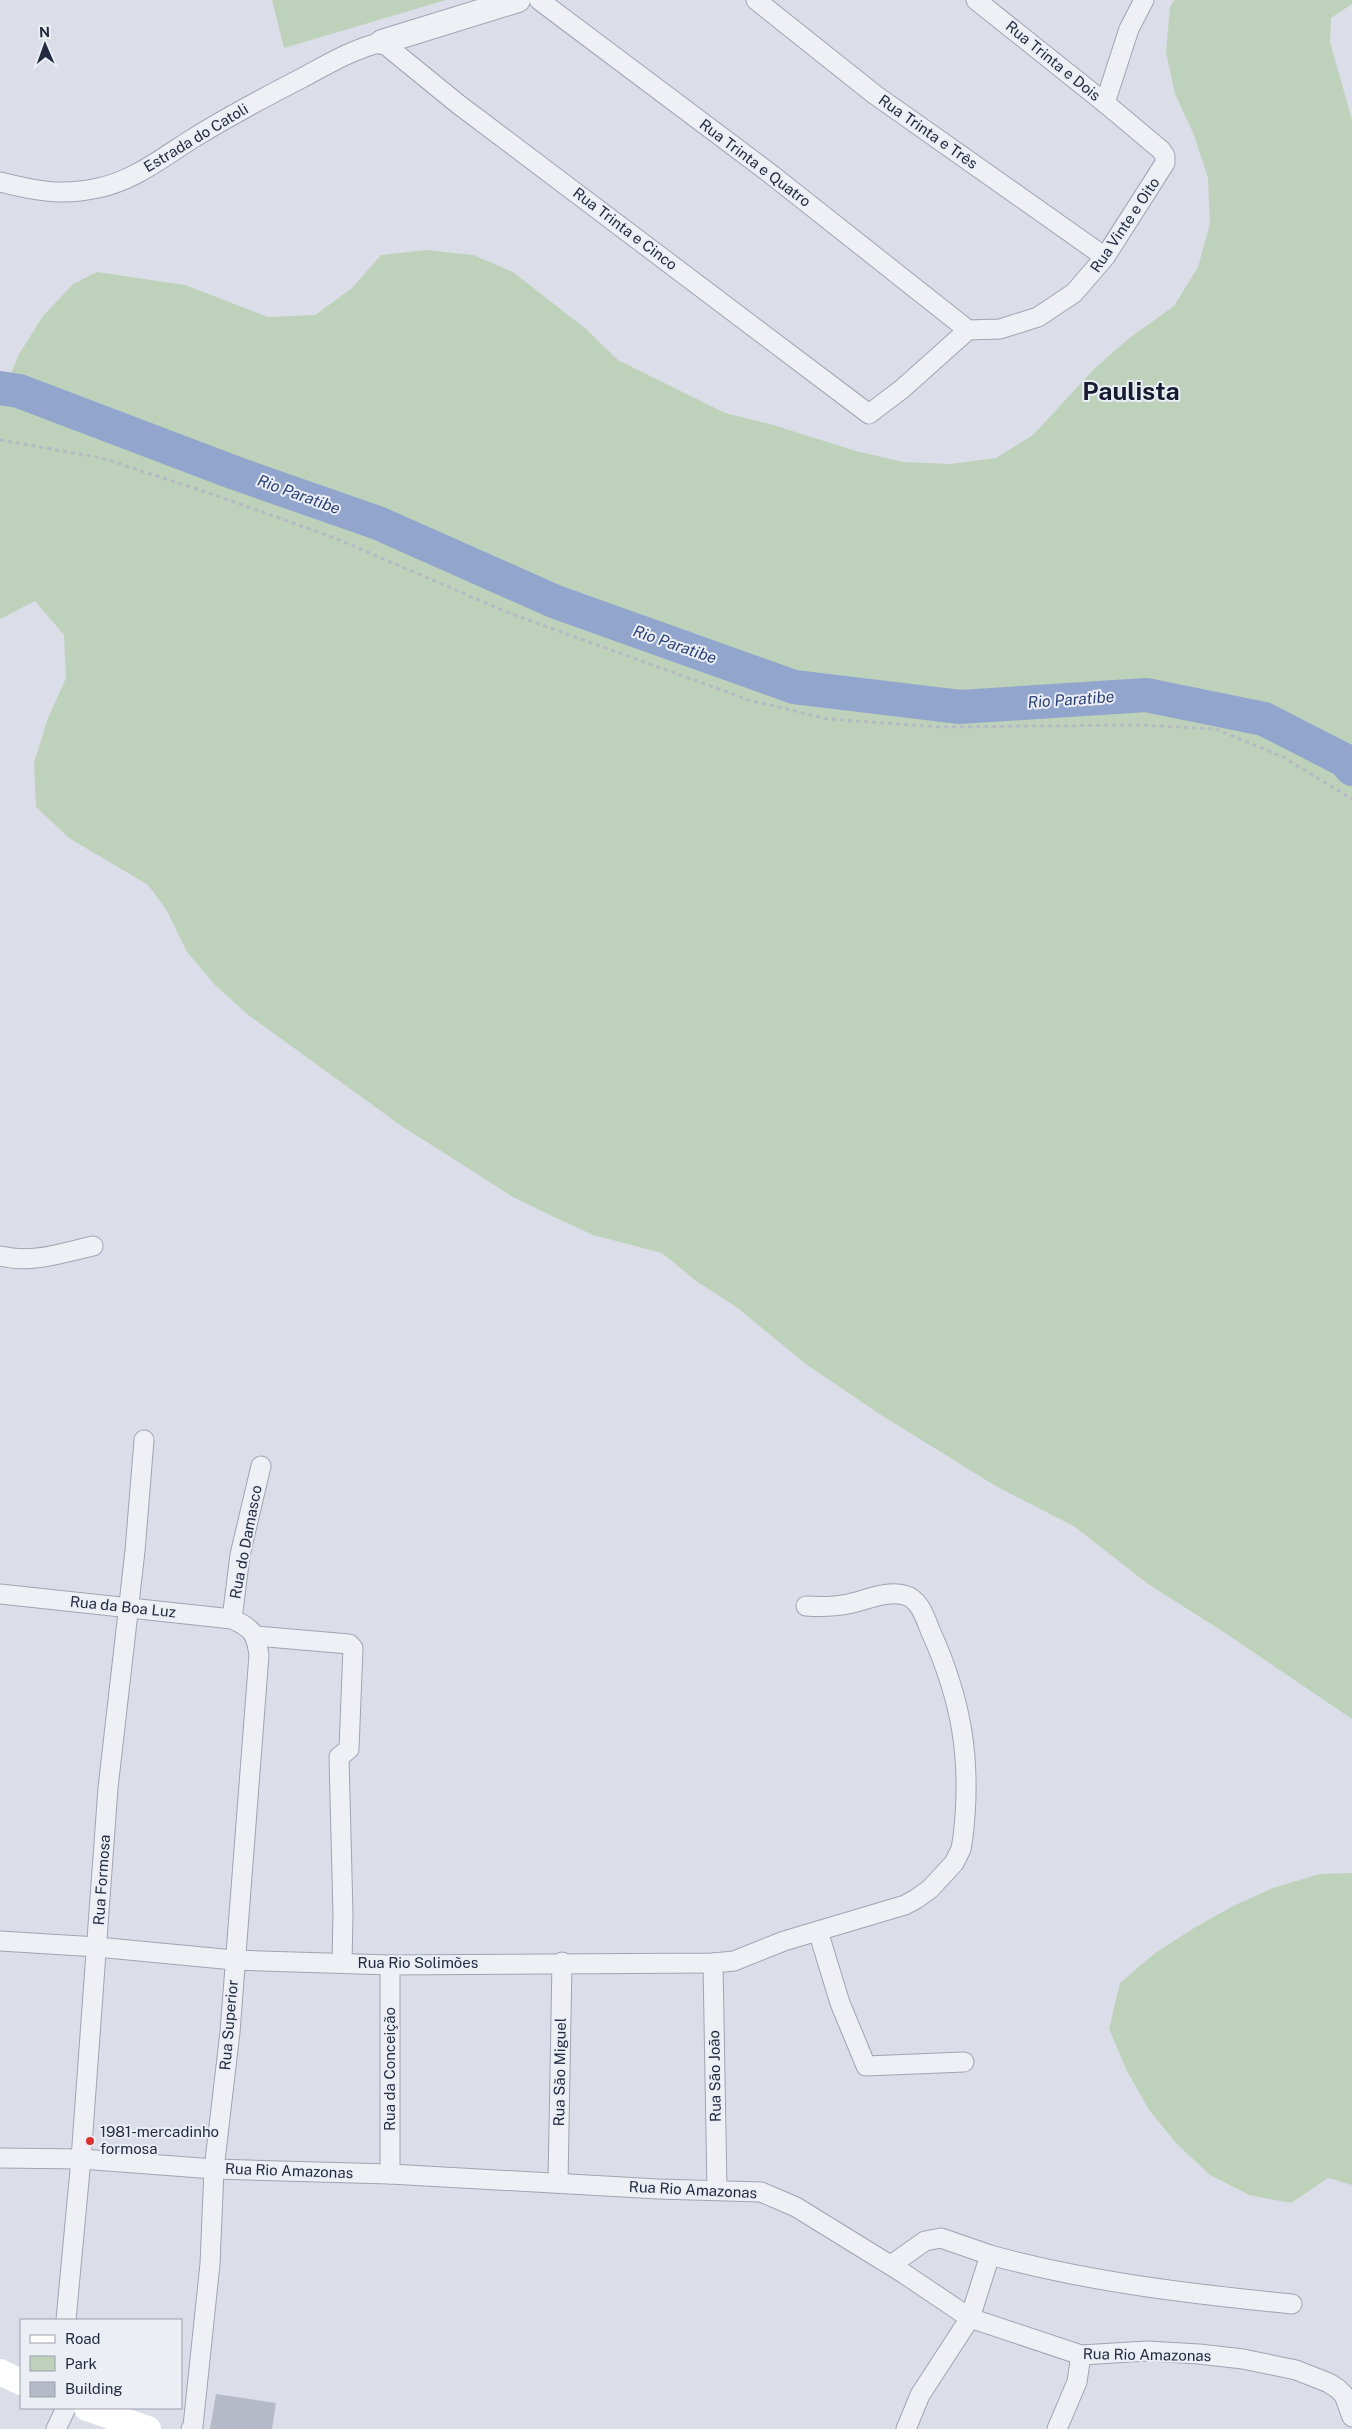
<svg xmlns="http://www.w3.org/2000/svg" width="1352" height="2429" viewBox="0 0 1352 2429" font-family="'Public Sans',sans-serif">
  <rect width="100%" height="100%" fill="#dbdee8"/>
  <g fill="#bed2bb">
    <path d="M 272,0 L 446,0 L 284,48 Z"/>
    <path d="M 1174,0 L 1352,0 L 1352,4 L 1331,18 L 1330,42 L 1352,120 L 1352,1719 L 1222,1631 L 1148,1584 L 1075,1527 L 994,1485 L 881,1415 L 807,1365 L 735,1306 L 696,1281 L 662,1253 L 593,1235 L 552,1216 L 513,1197 L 400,1125 L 247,1014 L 215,985 L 187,952 L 166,909 L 148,885 L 69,838 L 36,807 L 34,763 L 48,718 L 66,678 L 64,635 L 35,601 L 0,619 L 0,400 L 19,354 L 43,316 L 73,284 L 97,272 L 185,285 L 268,317 L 315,315 L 352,288 L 381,255 L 427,250 L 473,255 L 513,272 L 586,329 L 618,360 L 725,413 L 770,424 L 856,451 L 903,462 L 950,464 L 996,458 L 1033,435 L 1094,369 L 1128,339 L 1174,306 L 1198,267 L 1210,224 L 1208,178 L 1194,135 L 1175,94 L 1166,52 L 1170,7 Z"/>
    <path d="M 1352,1873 L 1352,2185 L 1328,2178 L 1291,2203 L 1249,2195 L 1210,2175 L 1177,2144 L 1149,2110 L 1127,2071 L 1109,2029 L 1120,1983 L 1154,1954 L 1194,1928 L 1233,1906 L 1273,1888 L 1320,1874 Z"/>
  </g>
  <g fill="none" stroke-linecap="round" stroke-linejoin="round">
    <path stroke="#92a5cc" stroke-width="34" d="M 0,388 L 19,391 L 235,473 L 378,523 L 556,602 L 794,687 L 960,707 L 1146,695 L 1264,719 L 1344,760 L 1352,769"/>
  </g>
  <path fill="#b5b9c8" d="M 216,2394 L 276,2403 L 272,2429 L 210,2429 Z"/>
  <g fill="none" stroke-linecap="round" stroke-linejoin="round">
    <g stroke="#a0a4b2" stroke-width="21">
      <g id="minor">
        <path d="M 539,0 L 772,175 L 968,330"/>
        <path d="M 756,0 L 874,94 L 1105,257"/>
        <path d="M 976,0 L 1105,103"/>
        <path d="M 0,182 C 35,191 62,196 98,188 C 133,181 162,158 192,139 C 227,117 265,97 302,78 C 328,64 353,49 382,42 L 458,104 L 869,414 L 902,389 L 968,330 L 1000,329 L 1038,317 L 1074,293 L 1105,257 L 1165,163 L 1165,156 L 1161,150 L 1105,103 L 1129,29 L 1144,0"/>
        <path d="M 0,1256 C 32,1264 61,1253 93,1246"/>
        <path d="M 0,1594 L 232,1619 C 252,1628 256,1633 259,1655 L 230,2032 L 214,2169 L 210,2264 L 193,2426 L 191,2429"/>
        <path d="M 232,1619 L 240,1555 L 261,1466"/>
        <path d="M 256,1636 L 349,1644 L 353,1648 L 349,1749 L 339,1757 L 343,1914 L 342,1963"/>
        <path d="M 818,1931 L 840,2003 L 866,2066 L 964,2062"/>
        <path d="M 0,1941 L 97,1947 L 234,1960 L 390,1965 L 713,1963 L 734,1961 L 784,1941 L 905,1905 L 916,1899 L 930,1889 L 954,1863 L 961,1849 L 963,1837 C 972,1761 962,1700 930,1630 C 925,1617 919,1598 904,1595 C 887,1590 864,1601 848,1604 C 833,1607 821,1607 806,1606"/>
        <path d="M 713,1963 L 717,2190"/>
        <path d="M 0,2158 L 81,2159 L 214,2169 L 390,2174 L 658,2189 L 761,2192 L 796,2207 L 903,2273 L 970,2318 L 1081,2355 L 1147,2351 L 1199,2354 L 1243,2359 L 1296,2370 L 1329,2383 L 1338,2389 L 1344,2395 L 1352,2417"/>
        <path d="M 390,2174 L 390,1965"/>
        <path d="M 558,2183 L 562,1962"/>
        <path d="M 891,2265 L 925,2241 L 941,2238 L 990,2255"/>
        <path d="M 66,2320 L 81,2159 L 108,1788 L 135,1551 L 144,1440"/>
        <path d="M 56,2429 L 66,2408"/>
        <path d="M 906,2429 L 920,2395 L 970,2318 L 990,2255 C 1088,2282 1191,2294 1292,2304"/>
        <path d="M 1057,2429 L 1077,2382 L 1081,2355"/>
      </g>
    </g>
    <g stroke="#a0a4b2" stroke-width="26">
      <path id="tertiary" d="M 382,42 L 518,0"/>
    </g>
    <path stroke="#b5b9c3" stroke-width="3" stroke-dasharray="4 4" stroke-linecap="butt" d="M 0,440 L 102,458 L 209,493 L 335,538 L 509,613 L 749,700 L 828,719 L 941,727 L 1139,725 L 1216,729 L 1283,757 L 1352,799"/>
    <use href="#minor" stroke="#eef0f6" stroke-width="19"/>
    <use href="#tertiary" stroke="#eef0f6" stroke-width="24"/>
    <g stroke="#fff" stroke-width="26">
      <path d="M 0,2372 L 21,2382"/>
      <path d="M 87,2408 L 148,2429"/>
    </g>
  </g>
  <circle fill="#dd3031" stroke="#ebeef5" stroke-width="2" cx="90" cy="2141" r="5"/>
  <g text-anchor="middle" stroke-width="4" stroke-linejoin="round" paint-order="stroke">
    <g font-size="15" fill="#242a3f" stroke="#ebeef5">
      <text transform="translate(1053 61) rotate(39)" y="5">Rua Trinta e Dois</text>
      <text transform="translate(928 132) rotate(35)" y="5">Rua Trinta e Três</text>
      <text transform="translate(196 138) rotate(-31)" y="5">Estrada do Catoli</text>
      <text transform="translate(755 163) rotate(37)" y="5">Rua Trinta e Quatro</text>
      <text transform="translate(1125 225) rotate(-56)" y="5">Rua Vinte e Oito</text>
      <text transform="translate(625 229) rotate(37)" y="5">Rua Trinta e Cinco</text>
      <text transform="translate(246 1542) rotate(-79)" y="5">Rua do Damasco</text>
      <text transform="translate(123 1607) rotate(6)" y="5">Rua da Boa Luz</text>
      <text transform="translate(102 1880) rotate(-86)" y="5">Rua Formosa</text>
      <text x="418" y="1968">Rua Rio Solimões</text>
      <text transform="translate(229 2025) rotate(-85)" y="5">Rua Superior</text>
      <text transform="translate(390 2069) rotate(-90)" y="5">Rua da Conceição</text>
      <text transform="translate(560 2072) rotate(-89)" y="5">Rua São Miguel</text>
      <text transform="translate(715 2076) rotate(-91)" y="5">Rua São João</text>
      <text transform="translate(289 2171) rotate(2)" y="5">Rua Rio Amazonas</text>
      <text transform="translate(693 2190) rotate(3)" y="5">Rua Rio Amazonas</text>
      <text transform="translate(1147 2355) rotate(1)" y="5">Rua Rio Amazonas</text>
    </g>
    <g font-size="15" fill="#242a3f" stroke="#ebeef5" text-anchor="start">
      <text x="100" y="2137">1981-mercadinho<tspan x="100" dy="17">formosa</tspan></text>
    </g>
    <g font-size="16" font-style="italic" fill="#2a4177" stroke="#ebeef5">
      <text transform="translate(299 494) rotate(20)" y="6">Rio Paratibe</text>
      <text transform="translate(675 644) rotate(19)" y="6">Rio Paratibe</text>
      <text transform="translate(1071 699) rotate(-4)" y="6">Rio Paratibe</text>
    </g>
    <g font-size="25" font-weight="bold" fill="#161b30" stroke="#ebeef5">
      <text x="1131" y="400">Paulista</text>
    </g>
  </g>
  <rect x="20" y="2319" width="162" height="90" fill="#ebeef5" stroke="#9ba0ac"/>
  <rect x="30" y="2335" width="25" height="8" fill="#ffffff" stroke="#9ba0ac"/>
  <text x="65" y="2344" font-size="15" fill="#242a3f">Road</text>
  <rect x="30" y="2356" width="25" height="15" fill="#bed2bb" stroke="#9ba0ac"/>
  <text x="65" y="2369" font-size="15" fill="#242a3f">Park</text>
  <rect x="30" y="2382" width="25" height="15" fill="#b5b9c8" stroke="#9ba0ac"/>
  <text x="65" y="2394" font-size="15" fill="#242a3f">Building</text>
  <g transform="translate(45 45) rotate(358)" stroke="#ebeef5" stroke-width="4" paint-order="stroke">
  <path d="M0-4L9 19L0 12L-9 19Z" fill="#242a3f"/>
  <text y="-8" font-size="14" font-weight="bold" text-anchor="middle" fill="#242a3f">N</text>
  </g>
</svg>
